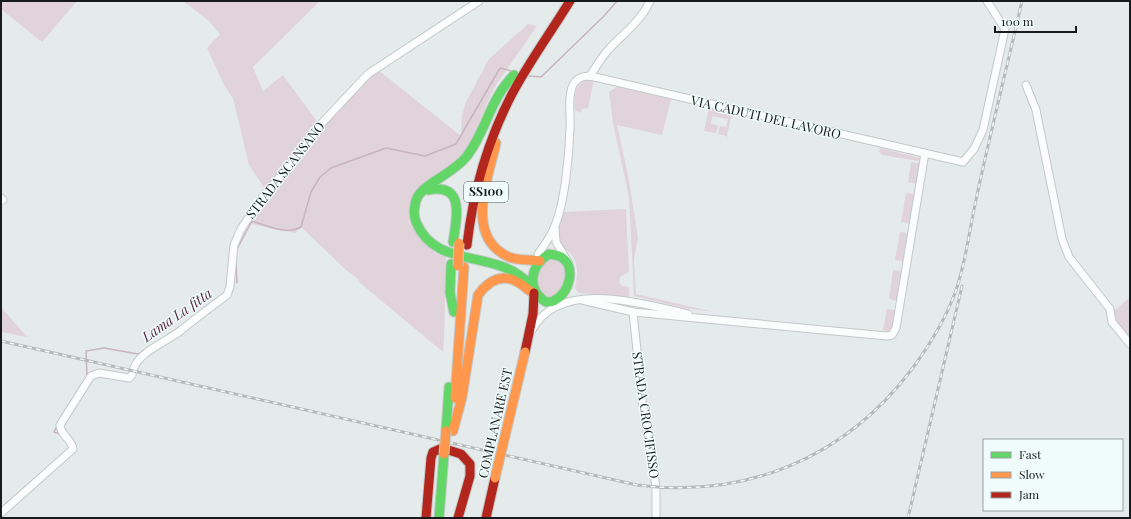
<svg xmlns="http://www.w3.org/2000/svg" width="1131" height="519" viewBox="0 0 1131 519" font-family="'Playfair Display',serif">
  <rect width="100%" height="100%" fill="#e5ebeb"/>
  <g fill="#e0d3da">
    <path d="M 1,1 L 77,1 L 42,42 L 1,9 Z"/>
    <path d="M 183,1 L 320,1 L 253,67 L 263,91 L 283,75 L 318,123 L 265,189 L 249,165 L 233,98 L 224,85 L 207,48 L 220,34 L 209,21 Z"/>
    <path d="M 528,24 L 537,26 L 496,85 L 488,101 L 472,141 L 464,152 L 409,205 L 409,222 L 419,237 L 436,254 L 446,256 C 444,288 446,319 443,352 L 359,282 L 357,278 L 346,270 L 301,227 L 295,233 L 247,223 L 266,196 L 368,75 L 378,70 L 461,136 L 462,115 L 466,102 L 489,59 Z"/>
    <path d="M 586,80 L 594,80 L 588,108 L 582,109 L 581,113 L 575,110 C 575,97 573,86 586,80 Z"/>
    <path d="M 617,87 L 671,99 L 662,135 L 617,125 L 628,175 L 638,238 L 634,259 L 636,294 L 714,312 L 684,308 L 634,296 L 629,197 L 613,123 L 609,92 Z"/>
    <path d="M 709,108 L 732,113 L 726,140 L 726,136 L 718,134 L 720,126 L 726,127 L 728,119 L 712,116 L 711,124 L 718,125 L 716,133 L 704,131 Z"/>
    <path d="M 880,148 L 920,158 L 919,161 L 882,155 L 879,152 Z"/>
    <path d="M 911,162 L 919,163 L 916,184 L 908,182 Z"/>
    <path d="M 906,193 L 914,194 L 909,223 L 901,222 Z"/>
    <path d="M 626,209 L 629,272 L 620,277 L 619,282 L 622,286 L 629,287 L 629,297 L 579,293 L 575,288 C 578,275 579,262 569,252 C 565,249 560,245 558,240 C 556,231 560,220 562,212 Z"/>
    <path d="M 900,232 L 907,233 L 903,261 L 895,260 Z"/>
    <path d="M 550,258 L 558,259 C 572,275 566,293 547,299 L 539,292 C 536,279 538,265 550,258 Z"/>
    <path d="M 893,270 L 901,271 L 897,301 L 889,299 Z"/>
    <path d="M 1130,297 L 1130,344 L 1114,325 L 1113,312 Z"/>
    <path d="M 1,307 L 27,337 L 1,332 Z"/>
    <path d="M 887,309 L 895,310 L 892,328 L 888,331 L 883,330 Z"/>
  </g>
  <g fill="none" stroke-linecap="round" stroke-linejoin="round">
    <g stroke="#c9b4bf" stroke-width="1.5">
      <path d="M 529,76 L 541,77 L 604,16 L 617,1"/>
      <path d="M 237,249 L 252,221 C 267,226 286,235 301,227 L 311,192 L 320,177 L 331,168 L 386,148 L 425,156 L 456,144 L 500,68 L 512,71"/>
      <path d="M 236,264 L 237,283"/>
      <path d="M 162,339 L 179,327"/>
      <path d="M 87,377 L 86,351 L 104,348 L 138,354 L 144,351"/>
      <path d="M 57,426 L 54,432 L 60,434"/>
    </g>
    <g stroke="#c3c8c8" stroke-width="9">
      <g id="street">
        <path d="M 590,76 C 596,67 602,56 610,48 C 625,32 641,21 650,1"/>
        <path d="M 1026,85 L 1036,110 L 1062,239 L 1069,257 L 1106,304 L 1110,309 L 1112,322 L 1130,344"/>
        <path d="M 1,198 L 3,200"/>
        <path d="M 555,228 L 556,242 L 568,262"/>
        <path d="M 540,261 L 538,254 C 544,246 550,238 554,228 C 565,203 569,156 570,129 C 571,115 567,95 574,83 C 581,74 590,76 599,78 L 963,162 L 974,149 L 983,130 L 1005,29 L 987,1"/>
        <path d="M 582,300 L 633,312 L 887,336 L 892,335 L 896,328 L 925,153"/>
        <path d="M 633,312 L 642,399 L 656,487 L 656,518"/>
        <path d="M 532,330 C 560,278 643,304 688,314"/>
        <path d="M 134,368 C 139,352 168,341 180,331 C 195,319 211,307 227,295 L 230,287 L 234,245 L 241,229 L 263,196 L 293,162 L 321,124 L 368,74 L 479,1"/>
        <path d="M 1,513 L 73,449 C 72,439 60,435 60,425 L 91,376 L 99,373 L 129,378 L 132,375"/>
      </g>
    </g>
    <g stroke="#c3c8c8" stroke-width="11">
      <g id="fast">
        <path d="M 514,75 C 489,100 487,130 467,156 C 454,173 427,182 418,196 C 414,203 413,215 416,222 C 432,261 473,254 506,268 C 517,272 525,279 533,287"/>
        <path d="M 428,190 C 465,183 457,217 453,242"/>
        <path d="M 549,254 C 553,255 558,255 561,257 C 577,266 569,294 555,300 C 553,302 549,302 546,302 C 526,289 530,266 549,254 Z"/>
        <path d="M 451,264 L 450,293 L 454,312"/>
        <path d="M 446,431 L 449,387"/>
        <path d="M 439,518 L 444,454"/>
      </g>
    </g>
    <g stroke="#c3c8c8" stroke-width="11">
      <g id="slow">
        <path d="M 496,143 C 488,179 464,237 509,257 C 519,261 530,259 540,261"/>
        <path d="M 455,398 L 464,267"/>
        <path d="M 453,431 L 462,397 L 478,295 C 488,281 502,272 519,283 C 524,285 527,290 532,292"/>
      </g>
    </g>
    <g stroke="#c3c8c8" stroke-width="11">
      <g id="jam">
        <path d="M 467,245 C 473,192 487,142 512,94 C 529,62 551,32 570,1"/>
        <path d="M 525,352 L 533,314 L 534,293"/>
        <path d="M 426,518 L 431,458 L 433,452 L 442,448 L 461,454 L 470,464 L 470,476 L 458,518"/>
        <path d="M 486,518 L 495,478"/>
      </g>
    </g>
    <use href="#street" stroke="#fbfcfc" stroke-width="7"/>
    <use href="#fast" stroke="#63d668" stroke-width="9"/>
    <use href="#slow" stroke="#ff974d" stroke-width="9"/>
    <use href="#jam" stroke="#b3261e" stroke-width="9"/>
    <g stroke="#b8b9b9" stroke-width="3">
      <g id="rail">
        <path d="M 1,341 L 637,485 C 746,499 845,458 912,369 C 929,346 945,320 955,293 C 966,263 969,231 976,200 C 990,134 1007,67 1022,1"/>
        <path d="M 908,518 L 962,286"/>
      </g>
    </g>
    <use href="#rail" stroke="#f0fbfb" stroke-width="1.5" stroke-dasharray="4.5" stroke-linecap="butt"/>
    <g stroke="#c3c8c8" stroke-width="11" stroke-linecap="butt">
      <g id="slow-bridge">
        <path d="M 458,266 L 459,243"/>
        <path d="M 444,454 L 446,431"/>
        <path d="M 495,478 L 525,352"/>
      </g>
    </g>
    <use href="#slow-bridge" stroke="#ff974d" stroke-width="9"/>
  </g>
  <g text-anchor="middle" stroke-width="3" stroke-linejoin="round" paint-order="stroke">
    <rect fill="#f0fbfb" stroke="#585e5e" stroke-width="1" x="464" y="182" width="44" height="20" rx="3"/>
    <g font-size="12" font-weight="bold" fill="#171b1b">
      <text x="486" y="196">SS100</text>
    </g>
    <g font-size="13" fill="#171b1b" stroke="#f0fbfb">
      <text transform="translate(766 117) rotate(13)" y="5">VIA CADUTI DEL LAVORO</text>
      <text transform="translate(285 170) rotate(-52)" y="5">STRADA SCANSANO</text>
      <text transform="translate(646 415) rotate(82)" y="5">STRADA CROCIFISSO</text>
      <text transform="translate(495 423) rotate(-77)" y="5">COMPLANARE EST</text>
    </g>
    <g font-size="14" font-style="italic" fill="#5b2d46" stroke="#f0fbfb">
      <text transform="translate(177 315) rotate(-35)" y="5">Lama La fitta</text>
    </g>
  </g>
  <rect width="1131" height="519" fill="none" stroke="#171b1b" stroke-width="4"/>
  <rect x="983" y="439" width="140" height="72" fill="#f0fbfb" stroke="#99a1a1"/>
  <rect x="991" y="452" width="20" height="6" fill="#63d668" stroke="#99a1a1"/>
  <text x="1019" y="459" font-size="12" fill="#171b1b">Fast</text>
  <rect x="991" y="472" width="20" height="6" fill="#ff974d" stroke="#99a1a1"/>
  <text x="1019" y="479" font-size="12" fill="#171b1b">Slow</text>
  <rect x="991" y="492" width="20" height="6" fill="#b3261e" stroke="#99a1a1"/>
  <text x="1019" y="499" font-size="12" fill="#171b1b">Jam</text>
  <path d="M995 26v6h81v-6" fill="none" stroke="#171b1b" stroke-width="2"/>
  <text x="1001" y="26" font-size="12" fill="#171b1b" stroke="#f0fbfb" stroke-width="3" paint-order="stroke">100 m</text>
</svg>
